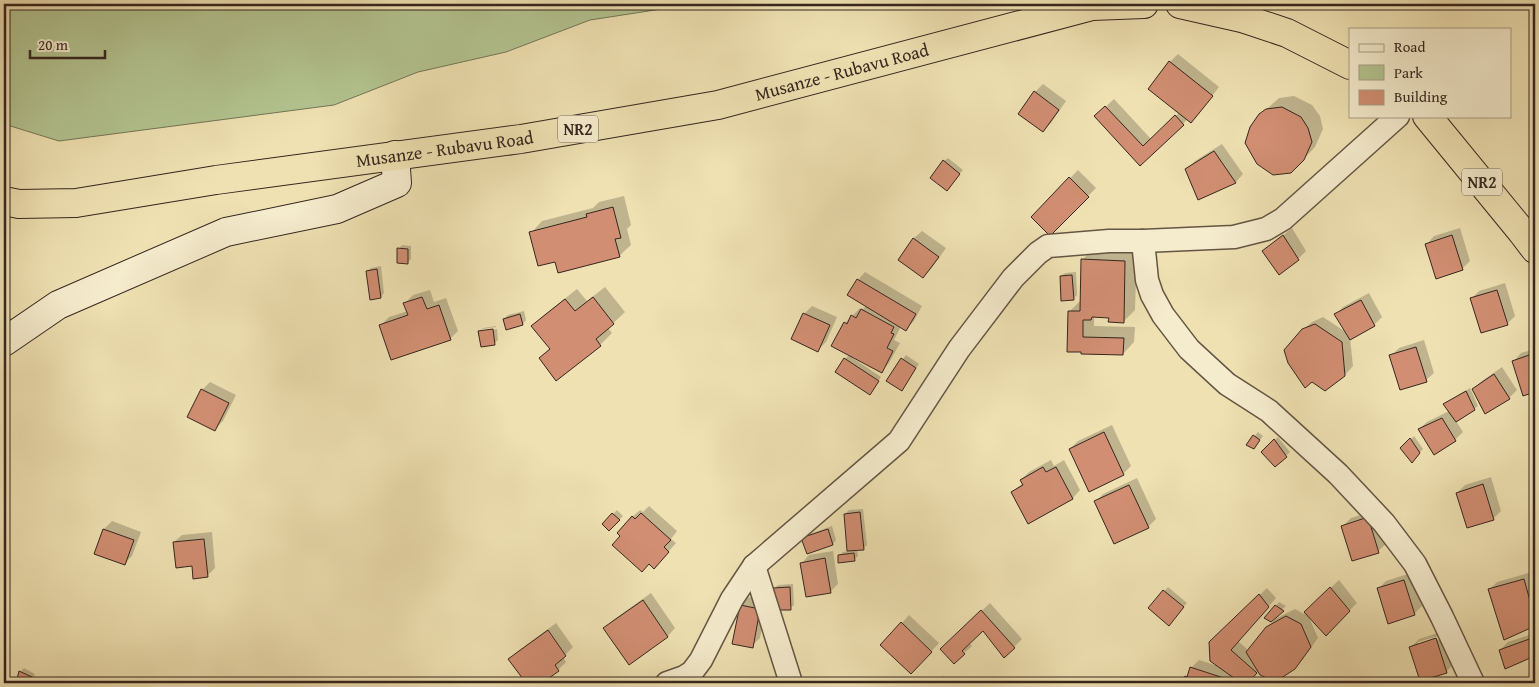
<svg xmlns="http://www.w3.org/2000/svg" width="1539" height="687" viewBox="0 0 1539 687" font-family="'Gentium Book Plus',serif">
  <rect width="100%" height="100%" fill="#efe1b2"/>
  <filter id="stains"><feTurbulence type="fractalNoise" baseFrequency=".004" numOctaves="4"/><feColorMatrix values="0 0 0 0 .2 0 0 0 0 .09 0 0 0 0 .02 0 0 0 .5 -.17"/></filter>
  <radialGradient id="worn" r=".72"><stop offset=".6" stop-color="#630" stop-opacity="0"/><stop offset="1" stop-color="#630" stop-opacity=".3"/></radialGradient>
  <path fill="#b3c490" stroke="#747558" d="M 4,4 L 694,4 L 590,20 L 506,52 L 418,72 L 334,105 L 59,141 L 4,124 Z"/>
  <g fill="#0003" fill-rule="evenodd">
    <path d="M 1178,54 L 1219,87 L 1199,113 L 1188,119 L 1140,164 L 1096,116 L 1114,99 L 1151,139 L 1180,112 L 1170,62 Z"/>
    <path d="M 1043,84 L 1066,101 L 1051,123 L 1043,131 L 1019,113 L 1035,92 Z"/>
    <path d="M 1294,96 L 1312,105 L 1320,116 L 1323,129 L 1315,147 L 1291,172 L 1260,115 L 1279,98 Z"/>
    <path d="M 1222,144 L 1243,174 L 1236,182 L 1199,199 L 1187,169 L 1195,161 Z"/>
    <path d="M 948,158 L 963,170 L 950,185 L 944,161 Z"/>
    <path d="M 1078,170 L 1096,188 L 1050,234 L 1032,217 Z"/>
    <path d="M 624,196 L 631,225 L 627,229 L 631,245 L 619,256 L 531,233 L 542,221 L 593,208 L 599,202 Z"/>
    <path d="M 1292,228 L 1306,251 L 1298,259 L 1264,251 Z"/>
    <path d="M 1460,228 L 1470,261 L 1462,269 L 1427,244 L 1434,236 Z"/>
    <path d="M 922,231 L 946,248 L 931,269 L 923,277 L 899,259 L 914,238 Z"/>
    <path d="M 402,245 L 411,246 L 411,259 L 407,263 L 399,249 Z"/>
    <path d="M 1094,248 L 1137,249 L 1135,310 L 1124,321 L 1110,316 L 1094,316 L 1094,326 L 1135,327 L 1134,342 L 1123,354 L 1082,353 L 1069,312 L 1082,299 L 1082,260 Z"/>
    <path d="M 381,266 L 384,293 L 381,297 L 367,271 L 371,268 Z"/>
    <path d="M 865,272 L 922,306 L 914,321 L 906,329 L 901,326 L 894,340 L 900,343 L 889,363 L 882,371 L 852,356 L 851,357 L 881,377 L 870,393 L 845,359 L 850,354 L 845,323 L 860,308 L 862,310 L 866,306 L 858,280 Z"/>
    <path d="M 1076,272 L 1077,295 L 1073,299 L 1061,276 L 1065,273 Z"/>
    <path d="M 1505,283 L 1515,316 L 1507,324 L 1471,299 L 1479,291 Z"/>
    <path d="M 605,287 L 625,312 L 608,328 L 612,333 L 600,345 L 540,358 L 550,348 L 533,326 L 544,315 L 577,289 L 587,301 Z"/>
    <path d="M 430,290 L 434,302 L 446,298 L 458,331 L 450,339 L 381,325 L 389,317 L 408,311 L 405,303 L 413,295 Z"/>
    <path d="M 1369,293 L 1382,317 L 1374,325 L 1350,338 L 1353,366 L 1345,375 L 1303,330 L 1312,322 L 1323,317 L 1346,332 L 1336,315 L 1343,307 Z"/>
    <path d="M 812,306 L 837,317 L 826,342 L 818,350 L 804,314 Z"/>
    <path d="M 524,311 L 526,320 L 523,324 L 507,329 L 504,319 L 508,315 Z"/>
    <path d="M 496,326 L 496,327 L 482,329 L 482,332 L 497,329 L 498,340 L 495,343 L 480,331 L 483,328 Z"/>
    <path d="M 1424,340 L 1434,373 L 1426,380 L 1391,356 L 1399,348 Z"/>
    <path d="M 1535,349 L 1535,391 L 1524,394 L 1514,361 L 1521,353 Z"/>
    <path d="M 906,355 L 919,364 L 902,390 L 888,381 Z"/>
    <path d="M 1502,367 L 1517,390 L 1509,398 L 1474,389 L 1482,381 Z"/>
    <path d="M 210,382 L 236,395 L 223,421 L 215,429 L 202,390 Z"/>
    <path d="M 1470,388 L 1478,406 L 1456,421 L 1463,432 L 1455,440 L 1419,429 L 1427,422 L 1449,411 L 1444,404 Z"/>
    <path d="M 1112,425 L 1131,466 L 1123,474 L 1070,449 L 1078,441 Z"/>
    <path d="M 1258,432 L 1263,436 L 1257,444 L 1247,445 Z"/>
    <path d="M 1414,436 L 1423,449 L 1412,461 L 1402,448 Z"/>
    <path d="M 1278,437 L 1290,452 L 1275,466 L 1262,452 Z"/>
    <path d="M 1051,460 L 1054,466 L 1064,460 L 1080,490 L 1073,498 L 1028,522 L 1012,492 L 1023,483 L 1021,480 L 1029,472 Z"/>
    <path d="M 1491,477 L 1501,511 L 1493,519 L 1457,493 L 1465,485 Z"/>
    <path d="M 1137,478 L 1156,519 L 1148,527 L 1096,502 L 1103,494 Z"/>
    <path d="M 649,506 L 677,531 L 671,539 L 676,543 L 662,559 L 632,517 L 640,510 L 643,512 Z"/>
    <path d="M 863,509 L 867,545 L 863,549 L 857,549 L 858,556 L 854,560 L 839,556 L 843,552 L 848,551 L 845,514 L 849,510 Z"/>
    <path d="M 617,510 L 623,516 L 609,530 L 604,524 Z"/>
    <path d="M 1376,510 L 1386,544 L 1378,551 L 1343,526 L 1351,518 Z"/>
    <path d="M 112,521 L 141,532 L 132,556 L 124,564 L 96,553 L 104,529 Z"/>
    <path d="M 832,526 L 836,540 L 833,544 L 807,552 L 803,538 L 807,535 Z"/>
    <path d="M 212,532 L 215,568 L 207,576 L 193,565 L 174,542 L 182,535 Z"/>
    <path d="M 833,551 L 838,584 L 830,592 L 802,563 L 809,555 Z"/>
    <path d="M 1532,572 L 1535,584 L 1535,625 L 1505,638 L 1489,590 L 1497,582 Z"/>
    <path d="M 1411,573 L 1422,606 L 1414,614 L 1378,589 L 1386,581 Z"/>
    <path d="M 1339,580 L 1357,603 L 1326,634 L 1308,615 L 1318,638 L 1303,659 L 1295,668 L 1259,671 L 1247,683 L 1241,682 L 1241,683 L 1184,683 L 1191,668 L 1199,660 L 1218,666 L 1210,643 L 1267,588 L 1276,598 L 1238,641 L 1249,651 L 1267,628 L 1275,619 L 1295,609 L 1304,614 Z"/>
    <path d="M 793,584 L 794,605 L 790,608 L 775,588 L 778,585 Z"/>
    <path d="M 1168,587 L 1187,603 L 1172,621 L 1150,608 Z"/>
    <path d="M 651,593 L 675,628 L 668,636 L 630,663 L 605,628 L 613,620 Z"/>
    <path d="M 749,597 L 767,601 L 760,638 L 752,646 L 741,605 Z"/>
    <path d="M 1279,602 L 1286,606 L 1270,620 L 1276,606 Z"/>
    <path d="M 990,603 L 1022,639 L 1005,656 L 983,629 L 969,643 L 972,646 L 954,662 L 942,649 Z"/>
    <path d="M 909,615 L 939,643 L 919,665 L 902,623 Z"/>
    <path d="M 556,623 L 573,647 L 563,657 L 566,662 L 558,670 L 537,676 L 527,683 L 510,659 L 518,651 Z"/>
    <path d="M 1444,631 L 1454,664 L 1446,672 L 1411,647 L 1419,639 ZM 1442,635 L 1443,638 L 1418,645 L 1418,642 Z"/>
    <path d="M 1535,633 L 1535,655 L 1505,667 L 1500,650 L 1508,642 Z"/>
    <path d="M 24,668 L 35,674 L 32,683 L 17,683 L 20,672 Z"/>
    <path d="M 943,676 L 951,683 L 937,683 Z"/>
    <path d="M 1345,677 L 1349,683 L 1336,683 Z"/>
  </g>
  <g fill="#d18e72" stroke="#35261f">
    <path d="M 1169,61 L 1213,96 L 1191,123 L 1148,89 Z"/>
    <path d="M 1034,91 L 1059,110 L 1043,132 L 1018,114 Z"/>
    <path d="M 1105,106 L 1143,146 L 1175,115 L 1184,125 L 1140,166 L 1094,116 Z"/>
    <path d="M 1282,107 L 1301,117 L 1308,128 L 1312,142 L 1304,160 L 1291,173 L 1273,175 L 1257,164 L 1245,143 L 1250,127 L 1259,114 L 1266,109 Z"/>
    <path d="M 1214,151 L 1236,183 L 1198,200 L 1185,169 Z"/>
    <path d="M 943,160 L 960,174 L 947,191 L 930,178 Z"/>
    <path d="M 1069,177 L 1089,197 L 1050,236 L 1031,217 Z"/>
    <path d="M 613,207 L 621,238 L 615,239 L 620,257 L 558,273 L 555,262 L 538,266 L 529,232 L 587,217 L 586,214 Z"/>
    <path d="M 1283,235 L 1299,260 L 1279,275 L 1262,251 Z"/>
    <path d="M 1452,235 L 1463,270 L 1436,279 L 1425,244 Z"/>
    <path d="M 913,238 L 939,257 L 923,278 L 898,260 Z"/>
    <path d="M 397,248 L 408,249 L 408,264 L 397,263 Z"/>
    <path d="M 1081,259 L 1125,261 L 1124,323 L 1108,322 L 1109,318 L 1092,317 L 1091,320 L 1083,320 L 1083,337 L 1124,338 L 1123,355 L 1081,354 L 1081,352 L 1067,352 L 1068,311 L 1080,311 Z"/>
    <path d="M 377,269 L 381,298 L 370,300 L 366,271 Z"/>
    <path d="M 1072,275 L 1074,300 L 1061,301 L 1060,276 Z"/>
    <path d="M 857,279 L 916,314 L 906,331 L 847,295 Z"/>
    <path d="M 1497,290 L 1508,325 L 1481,333 L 1470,298 Z"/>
    <path d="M 422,297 L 427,309 L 439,305 L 451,340 L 391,360 L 379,325 L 408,315 L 403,303 Z"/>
    <path d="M 593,297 L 614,324 L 596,339 L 601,346 L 556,381 L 539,358 L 550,349 L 531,326 L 565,299 L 575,311 Z"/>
    <path d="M 1361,300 L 1375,326 L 1350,340 L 1334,314 Z"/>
    <path d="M 861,309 L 894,327 L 891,333 L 894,334 L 887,348 L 893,351 L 882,373 L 831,346 L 844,322 L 847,324 L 851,315 L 856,318 Z"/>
    <path d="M 803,313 L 830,325 L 818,352 L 791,339 Z"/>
    <path d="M 520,314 L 523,325 L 506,330 L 503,319 Z"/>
    <path d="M 1315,324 L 1342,342 L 1345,376 L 1325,391 L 1312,382 L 1305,388 L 1288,363 L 1284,350 L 1302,329 Z"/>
    <path d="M 493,329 L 495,345 L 481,347 L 478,331 Z"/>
    <path d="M 1416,347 L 1427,382 L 1400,390 L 1389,355 Z"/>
    <path d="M 1535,353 L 1535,392 L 1523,396 L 1512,361 Z"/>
    <path d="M 844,358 L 879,381 L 870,395 L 835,372 Z"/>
    <path d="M 901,358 L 916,368 L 902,391 L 886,381 Z"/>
    <path d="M 1494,374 L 1510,399 L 1485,414 L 1472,389 Z"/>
    <path d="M 201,389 L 229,403 L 215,431 L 187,417 Z"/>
    <path d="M 1466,391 L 1475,410 L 1456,422 L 1443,404 Z"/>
    <path d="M 1442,418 L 1456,441 L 1434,455 L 1418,429 Z"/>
    <path d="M 1104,432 L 1124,475 L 1089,492 L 1069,449 Z"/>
    <path d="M 1253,435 L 1260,440 L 1254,449 L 1246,445 Z"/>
    <path d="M 1410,438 L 1420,453 L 1412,463 L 1400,448 Z"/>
    <path d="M 1274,439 L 1287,457 L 1275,467 L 1261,452 Z"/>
    <path d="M 1043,467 L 1046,472 L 1056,467 L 1073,499 L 1028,524 L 1011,492 L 1023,485 L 1020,480 Z"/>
    <path d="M 1483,484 L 1494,520 L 1467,528 L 1456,493 Z"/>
    <path d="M 1129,485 L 1149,528 L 1114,544 L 1094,501 Z"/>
    <path d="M 860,512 L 864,550 L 847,551 L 844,514 Z"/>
    <path d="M 612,513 L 620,520 L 609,531 L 602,524 Z"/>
    <path d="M 641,513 L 671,540 L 664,547 L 669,552 L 654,569 L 649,564 L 642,572 L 612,545 L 620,536 L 617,533 L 632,516 L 635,519 Z"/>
    <path d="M 1368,517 L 1379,553 L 1352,561 L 1341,526 Z"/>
    <path d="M 103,529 L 134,540 L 125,565 L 94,554 Z"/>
    <path d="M 828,529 L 833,545 L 807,554 L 801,538 Z"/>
    <path d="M 204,539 L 208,577 L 193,579 L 192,566 L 176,568 L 173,542 Z"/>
    <path d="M 854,553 L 855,561 L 838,563 L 838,555 Z"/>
    <path d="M 825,558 L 831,593 L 806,597 L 800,563 Z"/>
    <path d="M 1524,579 L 1535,619 L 1535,626 L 1504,640 L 1488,589 Z"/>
    <path d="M 1404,580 L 1415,615 L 1388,624 L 1377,588 Z"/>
    <path d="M 790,587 L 791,610 L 774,610 L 773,588 Z"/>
    <path d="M 1330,587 L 1350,611 L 1326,636 L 1304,612 Z"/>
    <path d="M 1163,590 L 1184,607 L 1169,626 L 1148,608 Z"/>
    <path d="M 1259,594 L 1269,607 L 1231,650 L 1257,673 L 1248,683 L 1241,683 L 1210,661 L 1209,642 Z"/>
    <path d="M 643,600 L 668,637 L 629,665 L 603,628 Z"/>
    <path d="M 740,605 L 760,609 L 753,648 L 732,644 Z"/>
    <path d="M 1275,605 L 1284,611 L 1271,622 L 1264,618 Z"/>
    <path d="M 981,610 L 1015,648 L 1004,658 L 983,631 L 962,651 L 965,654 L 954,664 L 940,649 Z"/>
    <path d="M 1286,616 L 1301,624 L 1311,647 L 1295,669 L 1275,682 L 1260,675 L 1246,652 L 1266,627 Z"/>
    <path d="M 901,622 L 932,652 L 911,674 L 880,645 Z"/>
    <path d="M 548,630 L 566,656 L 555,665 L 559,671 L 542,683 L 537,678 L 529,683 L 526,683 L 508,659 Z"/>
    <path d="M 1535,637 L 1535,656 L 1505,669 L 1499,650 Z"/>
    <path d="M 1436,638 L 1447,673 L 1420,681 L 1409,647 Z"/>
    <path d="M 1190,667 L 1236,682 L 1236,683 L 1182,683 L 1185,676 L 1187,677 Z"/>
    <path d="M 19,671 L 32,677 L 31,683 L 16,683 Z"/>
  </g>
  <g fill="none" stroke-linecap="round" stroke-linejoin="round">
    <g stroke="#645544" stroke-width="25">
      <g id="minor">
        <path d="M 1143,241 L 1147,280 L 1152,295 L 1163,315 L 1189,349 L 1227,384 L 1269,411 L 1338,474 L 1384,523 L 1415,564 L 1442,617 L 1473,683"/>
        <path d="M 754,566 L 791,683"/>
        <path d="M 667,683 L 684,677 L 692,672 L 701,660 L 732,599 L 754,566 L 899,441 L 959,349 L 1013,278 L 1038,253 L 1048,246 L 1061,245 L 1109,241 L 1143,241 L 1234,237 L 1266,229 L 1283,219 L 1398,116"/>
      </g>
    </g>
    <g stroke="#35261f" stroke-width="30">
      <path id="secondary" d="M 4,342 L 58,305 L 226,232 L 337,209 L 397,183 L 395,155"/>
    </g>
    <g stroke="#35261f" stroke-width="30">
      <g id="trunk">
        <path d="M 1180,4 L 1242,18 L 1287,33 L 1350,65"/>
        <path d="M 1427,116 L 1522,232 L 1535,249"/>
        <path id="s1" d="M 4,201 L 19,204 L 76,203 L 216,180 L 521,139 L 718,105 L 1092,6 L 1144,4"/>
      </g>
    </g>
    <use href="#minor" stroke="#f5eccd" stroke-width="22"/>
    <use href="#secondary" stroke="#f5eccd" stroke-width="28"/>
    <use href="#trunk" stroke="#efe1b2" stroke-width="28"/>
  </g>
  <g text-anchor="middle" stroke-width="4" stroke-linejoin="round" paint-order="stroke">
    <g fill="#f5eccd" stroke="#6f6153" stroke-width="1">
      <rect x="558" y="115.5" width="40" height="27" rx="4"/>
      <rect x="1462" y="168.5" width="40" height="27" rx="4"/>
    </g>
    <g font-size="16" font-weight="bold" fill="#35261f">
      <text x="578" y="135">NR2</text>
      <text x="1482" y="188">NR2</text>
    </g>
    <g font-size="18" fill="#35261f" stroke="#f5eccd">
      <text dy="6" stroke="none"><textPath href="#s1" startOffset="850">Musanze - Rubavu Road</textPath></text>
      <text dy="6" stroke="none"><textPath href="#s1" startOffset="445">Musanze - Rubavu Road</textPath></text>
    </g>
  </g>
  <rect width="1539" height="687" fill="none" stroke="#efe1b2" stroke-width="20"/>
  <rect x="5" y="5" width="1529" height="677" fill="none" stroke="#35261f" stroke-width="2.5"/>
  <rect x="10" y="10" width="1519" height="667" fill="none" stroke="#35261f"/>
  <rect x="1349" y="28" width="162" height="90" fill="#f5eccd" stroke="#a89d87"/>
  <rect x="1359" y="44" width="25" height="8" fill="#f5eccd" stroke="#a89d87"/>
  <text x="1394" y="52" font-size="15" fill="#35261f">Road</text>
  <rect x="1359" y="65" width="25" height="15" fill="#b3c490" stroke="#a89d87"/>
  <text x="1394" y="78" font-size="15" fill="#35261f">Park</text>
  <rect x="1359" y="90" width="25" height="15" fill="#d18e72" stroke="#a89d87"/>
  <text x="1394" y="102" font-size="15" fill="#35261f">Building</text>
  <path d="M30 50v8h75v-8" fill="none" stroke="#35261f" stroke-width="2.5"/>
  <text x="38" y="50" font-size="15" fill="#35261f" stroke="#f5eccd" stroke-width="4" paint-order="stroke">20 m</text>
  <rect width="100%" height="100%" filter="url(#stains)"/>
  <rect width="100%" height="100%" fill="url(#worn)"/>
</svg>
